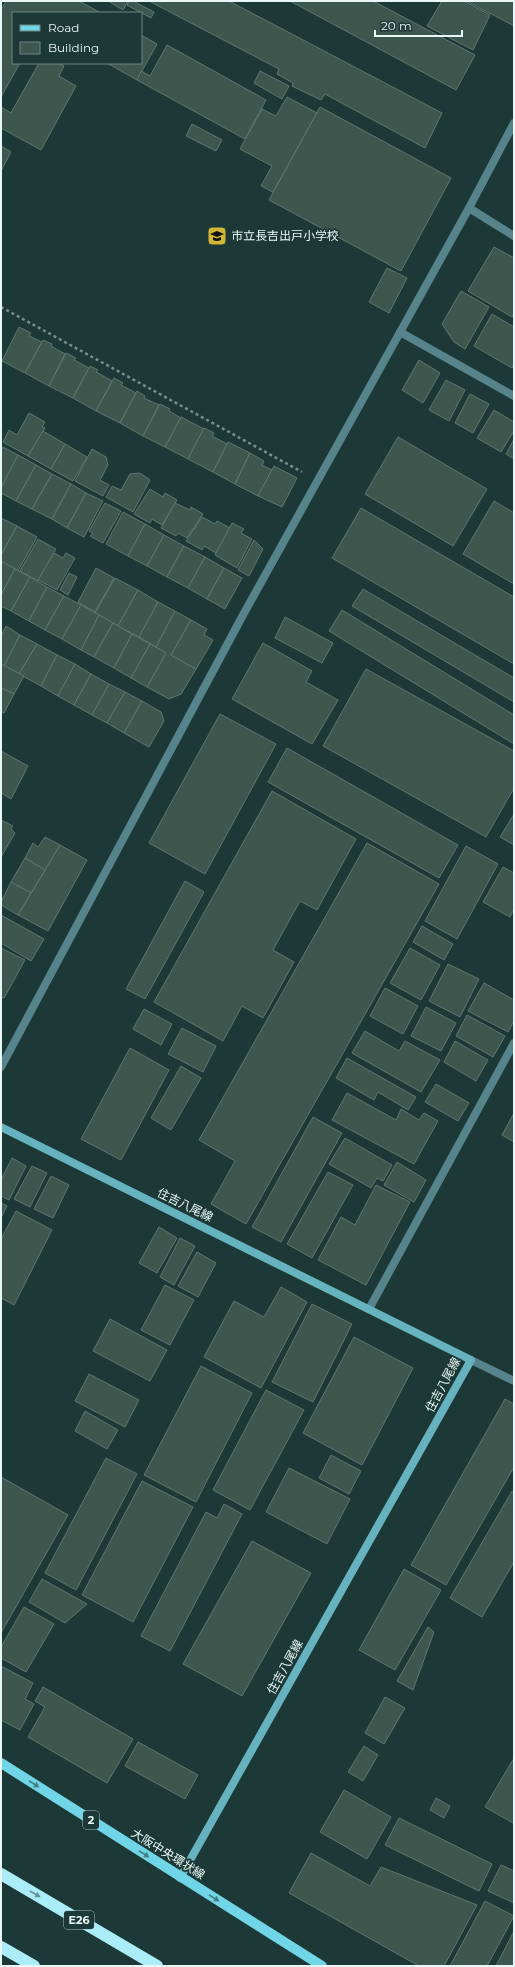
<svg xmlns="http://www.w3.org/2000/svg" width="515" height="1967" viewBox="0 0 515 1967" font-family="Montserrat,'Noto Sans JP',sans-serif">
  <rect width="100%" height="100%" fill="#1c3937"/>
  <g fill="#3d574e" stroke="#5d786f">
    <path d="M 6,1 L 79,1 L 101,13 L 13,13 L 13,63 L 20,63 L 1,97 L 1,10 Z"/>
    <path d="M 108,1 L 128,1 L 123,10 Z"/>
    <path d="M 129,1 L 133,1 L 154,12 L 151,18 L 127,5 Z"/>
    <path d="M 149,1 L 229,1 L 442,113 L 425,148 L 325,94 L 321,100 L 292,86 L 293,83 L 277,74 L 279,69 Z"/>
    <path d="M 290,1 L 373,1 L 475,55 L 456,90 Z"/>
    <path d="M 442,1 L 464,1 L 490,15 L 473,50 L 427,26 Z"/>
    <path d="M 467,1 L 514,1 L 514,26 Z"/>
    <path d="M 141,35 L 157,44 L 137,80 L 107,63 L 141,63 Z"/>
    <path d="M 167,45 L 266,100 L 245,139 L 137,80 L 141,71 L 150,76 Z"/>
    <path d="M 39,63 L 58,63 L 64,66 L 59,76 L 76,86 L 41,150 L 1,128 L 1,107 L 11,113 Z"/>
    <path d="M 260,71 L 289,86 L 282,99 L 254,83 Z"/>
    <path d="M 287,97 L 317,113 L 273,192 L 261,186 L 272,166 L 240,149 L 262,109 L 276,116 Z"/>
    <path d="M 320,107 L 451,178 L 401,271 L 269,200 Z"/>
    <path d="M 192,124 L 222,140 L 216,151 L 186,136 Z"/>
    <path d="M 1,146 L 11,152 L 1,171 Z"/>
    <path d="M 494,247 L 514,258 L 514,313 L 512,317 L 468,291 Z"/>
    <path d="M 387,268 L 407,278 L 389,313 L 369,302 Z"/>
    <path d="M 461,291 L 489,307 L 465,349 L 454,342 L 442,324 Z"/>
    <path d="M 492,314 L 514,327 L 514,363 L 512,368 L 474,346 Z"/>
    <path d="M 19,327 L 31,333 L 29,336 L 42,342 L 25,373 L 2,361 Z"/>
    <path d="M 43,340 L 52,344 L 51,346 L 65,354 L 49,386 L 25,373 Z"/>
    <path d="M 66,353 L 76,358 L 74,360 L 89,368 L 73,398 L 49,386 Z"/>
    <path d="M 419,360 L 440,373 L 423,403 L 402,390 Z"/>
    <path d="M 90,366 L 98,370 L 96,372 L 112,381 L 96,411 L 73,398 Z"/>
    <path d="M 114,378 L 123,383 L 121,385 L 136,393 L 120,423 L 96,411 Z"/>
    <path d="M 446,380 L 465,390 L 449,421 L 429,410 Z"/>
    <path d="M 137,391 L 145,396 L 144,398 L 159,405 L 143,436 L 120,423 Z"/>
    <path d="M 470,394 L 489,404 L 473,433 L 455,423 Z"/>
    <path d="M 160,404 L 170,409 L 169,411 L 181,418 L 165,447 L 143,436 Z"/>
    <path d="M 494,410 L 514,422 L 514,431 L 501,452 L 477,438 Z"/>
    <path d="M 29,413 L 45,422 L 42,427 L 45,428 L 28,456 L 3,442 L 9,430 L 17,435 Z"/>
    <path d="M 181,417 L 204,429 L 188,459 L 165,447 Z"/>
    <path d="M 204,428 L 214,433 L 212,436 L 227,444 L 213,472 L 188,459 Z"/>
    <path d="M 43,431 L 65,444 L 51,469 L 28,456 Z"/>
    <path d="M 398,437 L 487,489 L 453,546 L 365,494 Z"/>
    <path d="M 514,439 L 514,459 L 506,454 Z"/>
    <path d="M 228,442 L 250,453 L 235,484 L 213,472 Z"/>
    <path d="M 65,444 L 87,457 L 73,481 L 51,469 Z"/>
    <path d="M 3,447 L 18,455 L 1,488 L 1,451 Z"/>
    <path d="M 92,449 L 106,457 L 108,465 L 100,480 L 109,485 L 103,496 L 75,481 Z"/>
    <path d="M 250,453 L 264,461 L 262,465 L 272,470 L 258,496 L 235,484 Z"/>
    <path d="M 18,455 L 36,465 L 16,501 L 1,493 L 1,488 Z"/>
    <path d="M 36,465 L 52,474 L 32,509 L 16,501 Z"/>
    <path d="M 274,466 L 297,478 L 282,507 L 258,496 Z"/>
    <path d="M 140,473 L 150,480 L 133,512 L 106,497 L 112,486 L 121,490 L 130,474 Z"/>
    <path d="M 52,474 L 71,484 L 52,519 L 32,509 Z"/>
    <path d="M 71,484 L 86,493 L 67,528 L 52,519 Z"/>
    <path d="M 150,489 L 163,497 L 165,493 L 177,500 L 162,525 L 152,519 L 150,523 L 134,514 Z"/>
    <path d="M 86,493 L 103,501 L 84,537 L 67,528 Z"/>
    <path d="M 494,501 L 514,513 L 514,584 L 463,554 Z"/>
    <path d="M 105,503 L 121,511 L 103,543 L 90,536 L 93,533 L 89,531 Z"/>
    <path d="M 175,503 L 190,510 L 191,507 L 203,514 L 187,538 L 178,533 L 176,536 L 161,528 Z"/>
    <path d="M 361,508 L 514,597 L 514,664 L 332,558 Z"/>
    <path d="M 123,512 L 145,524 L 128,556 L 106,544 Z"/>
    <path d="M 202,517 L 215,524 L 217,521 L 230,528 L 216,553 L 204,546 L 202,550 L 186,541 Z"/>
    <path d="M 1,518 L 17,526 L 1,555 Z"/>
    <path d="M 232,523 L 244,529 L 241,533 L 252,539 L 237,568 L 215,555 Z"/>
    <path d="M 145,524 L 164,535 L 147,566 L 128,556 Z"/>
    <path d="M 17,526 L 37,537 L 18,571 L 1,561 L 1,555 Z"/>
    <path d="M 164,535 L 184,546 L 167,577 L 147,566 Z"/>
    <path d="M 38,539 L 56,549 L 38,581 L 20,571 Z"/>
    <path d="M 254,540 L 263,549 L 249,576 L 238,570 Z"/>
    <path d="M 184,546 L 205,557 L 188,588 L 167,577 Z"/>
    <path d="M 54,553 L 63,558 L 66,553 L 75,558 L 57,590 L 38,580 Z"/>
    <path d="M 205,557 L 224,568 L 207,599 L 188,588 Z"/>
    <path d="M 1,561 L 15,569 L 1,595 Z"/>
    <path d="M 96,568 L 114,578 L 95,612 L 78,602 Z"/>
    <path d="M 224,568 L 242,578 L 225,609 L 207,599 Z"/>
    <path d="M 15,569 L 30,577 L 11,611 L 1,606 L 1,595 Z"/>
    <path d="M 69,573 L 77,577 L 68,595 L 60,590 Z"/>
    <path d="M 30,577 L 47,587 L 29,621 L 11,611 Z"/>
    <path d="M 115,578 L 138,590 L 118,626 L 95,613 Z"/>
    <path d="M 47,587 L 64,596 L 45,630 L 29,621 Z"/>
    <path d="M 363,589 L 514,678 L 514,702 L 352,606 Z"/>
    <path d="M 138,590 L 158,602 L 139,637 L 118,626 Z"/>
    <path d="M 64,596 L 81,605 L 62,639 L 45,630 Z"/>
    <path d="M 158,602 L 175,611 L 156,647 L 139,637 Z"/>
    <path d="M 81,605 L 99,615 L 81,650 L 62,639 Z"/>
    <path d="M 342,610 L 514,715 L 514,744 L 329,631 Z"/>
    <path d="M 175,611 L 191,620 L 171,655 L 196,669 L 181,694 L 169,699 L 147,687 L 166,653 L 156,647 Z"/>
    <path d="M 99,615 L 113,623 L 94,657 L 81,650 Z"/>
    <path d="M 285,617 L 333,643 L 322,663 L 275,638 Z"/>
    <path d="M 191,620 L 207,629 L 204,635 L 213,640 L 196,669 L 171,655 Z"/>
    <path d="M 113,623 L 132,634 L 114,668 L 94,657 Z"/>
    <path d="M 6,626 L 20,635 L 4,666 L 1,664 L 1,636 Z"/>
    <path d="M 132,634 L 150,644 L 131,678 L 114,668 Z"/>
    <path d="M 20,635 L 37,644 L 19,674 L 4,666 Z"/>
    <path d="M 263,643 L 312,671 L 306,682 L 338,700 L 312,744 L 232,699 Z"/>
    <path d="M 37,644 L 57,655 L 41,686 L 19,674 Z"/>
    <path d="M 150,644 L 166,653 L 147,687 L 131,678 Z"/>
    <path d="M 57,655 L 75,664 L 58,696 L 41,686 Z"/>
    <path d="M 1,664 L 24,676 L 14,694 L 1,688 Z"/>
    <path d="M 75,664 L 91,674 L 74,705 L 58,696 Z"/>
    <path d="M 366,669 L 514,751 L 514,788 L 486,837 L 323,746 Z"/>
    <path d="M 91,674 L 109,684 L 92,715 L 74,705 Z"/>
    <path d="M 109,684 L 125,692 L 107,723 L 92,715 Z"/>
    <path d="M 1,688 L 14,694 L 4,713 L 1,711 Z"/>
    <path d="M 125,692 L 142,701 L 124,733 L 107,723 Z"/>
    <path d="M 142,701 L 161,712 L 164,721 L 149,747 L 124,733 Z"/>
    <path d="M 220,714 L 276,744 L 205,874 L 149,843 Z"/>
    <path d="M 287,748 L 458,845 L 439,878 L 268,782 Z"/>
    <path d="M 1,751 L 28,766 L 11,799 L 1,793 Z"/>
    <path d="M 272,791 L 356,839 L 317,910 L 300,901 L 273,950 L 294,962 L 263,1018 L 242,1006 L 223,1041 L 154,1002 Z"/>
    <path d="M 514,814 L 514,845 L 500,837 Z"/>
    <path d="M 1,820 L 13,826 L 11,829 L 15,833 L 1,857 Z"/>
    <path d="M 45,837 L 60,845 L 45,870 L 25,858 L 33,843 L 38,847 Z"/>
    <path d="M 367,843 L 439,884 L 246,1224 L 211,1204 L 235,1161 L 199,1140 Z"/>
    <path d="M 60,845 L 87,860 L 48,931 L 18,915 Z"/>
    <path d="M 466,846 L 498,864 L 457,939 L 425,921 Z"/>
    <path d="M 25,858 L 45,870 L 31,893 L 11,882 Z"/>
    <path d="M 503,867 L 514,873 L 514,909 L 510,917 L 483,902 Z"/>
    <path d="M 185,881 L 204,892 L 145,999 L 126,989 Z"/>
    <path d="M 11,882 L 31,893 L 18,915 L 1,905 L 1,902 Z"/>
    <path d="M 1,915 L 44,939 L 31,961 L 1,943 Z"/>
    <path d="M 422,926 L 453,944 L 444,960 L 413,942 Z"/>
    <path d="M 1,948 L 25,960 L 4,998 L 1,997 Z"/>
    <path d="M 410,948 L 440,965 L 421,1000 L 390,983 Z"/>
    <path d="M 448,964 L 479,979 L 460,1017 L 429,1001 Z"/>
    <path d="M 484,983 L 514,1000 L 514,1021 L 508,1032 L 468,1011 Z"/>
    <path d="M 385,988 L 418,1006 L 403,1034 L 370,1016 Z"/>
    <path d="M 426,1007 L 456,1023 L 441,1051 L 411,1036 Z"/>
    <path d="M 144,1009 L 172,1024 L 161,1045 L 133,1029 Z"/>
    <path d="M 467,1015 L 505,1036 L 493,1057 L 456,1036 Z"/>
    <path d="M 182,1028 L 216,1046 L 203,1072 L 168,1054 Z"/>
    <path d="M 365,1031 L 399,1051 L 405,1041 L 440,1060 L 421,1092 L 352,1053 Z"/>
    <path d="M 455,1041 L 488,1060 L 476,1081 L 444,1062 Z"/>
    <path d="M 130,1048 L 169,1070 L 121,1160 L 81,1139 Z"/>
    <path d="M 347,1058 L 416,1097 L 408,1110 L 378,1092 L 374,1100 L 336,1078 Z"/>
    <path d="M 181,1066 L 201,1078 L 171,1130 L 151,1118 Z"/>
    <path d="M 436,1084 L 469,1103 L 458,1121 L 425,1102 Z"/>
    <path d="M 347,1093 L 396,1120 L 401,1109 L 419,1120 L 424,1113 L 438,1121 L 414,1164 L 332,1120 Z"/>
    <path d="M 514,1113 L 514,1142 L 502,1135 Z"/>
    <path d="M 313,1117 L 342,1133 L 281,1242 L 252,1227 Z"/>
    <path d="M 345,1138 L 392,1165 L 383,1181 L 377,1178 L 371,1188 L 329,1164 Z"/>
    <path d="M 12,1158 L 26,1166 L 9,1200 L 1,1196 L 1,1180 Z"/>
    <path d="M 397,1162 L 426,1180 L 414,1202 L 384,1185 Z"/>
    <path d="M 32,1166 L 47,1173 L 30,1207 L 14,1199 Z"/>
    <path d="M 328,1172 L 353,1185 L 312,1258 L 287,1244 Z"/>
    <path d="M 51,1176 L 69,1185 L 53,1218 L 34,1209 Z"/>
    <path d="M 376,1185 L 410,1202 L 366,1285 L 318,1260 L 341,1217 L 355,1225 Z"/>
    <path d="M 1,1203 L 7,1206 L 1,1218 Z"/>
    <path d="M 16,1211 L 52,1230 L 14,1305 L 1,1298 L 1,1239 Z"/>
    <path d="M 159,1227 L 177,1238 L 157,1273 L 139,1263 Z"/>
    <path d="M 180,1238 L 195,1246 L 174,1285 L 160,1277 Z"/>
    <path d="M 197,1252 L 216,1263 L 198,1297 L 178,1286 Z"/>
    <path d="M 165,1285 L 194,1300 L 170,1345 L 141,1330 Z"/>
    <path d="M 281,1287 L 307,1302 L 261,1388 L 204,1357 L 234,1301 L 264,1317 Z"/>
    <path d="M 312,1304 L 352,1324 L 313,1402 L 272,1382 Z"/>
    <path d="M 110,1319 L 167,1350 L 150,1381 L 93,1351 Z"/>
    <path d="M 354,1337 L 413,1368 L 362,1465 L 303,1433 Z"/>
    <path d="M 201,1366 L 252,1393 L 196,1502 L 144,1475 Z"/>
    <path d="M 89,1374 L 139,1400 L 125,1427 L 75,1401 Z"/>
    <path d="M 266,1390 L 304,1410 L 250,1510 L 213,1490 Z"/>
    <path d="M 505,1399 L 514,1404 L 514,1467 L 446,1585 L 411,1565 Z"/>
    <path d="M 85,1411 L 118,1430 L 107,1449 L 75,1431 Z"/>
    <path d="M 331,1455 L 361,1471 L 349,1494 L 319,1478 Z"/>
    <path d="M 106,1458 L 137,1474 L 76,1590 L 45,1573 Z"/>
    <path d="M 289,1468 L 350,1499 L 327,1544 L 266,1512 Z"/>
    <path d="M 1,1477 L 68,1515 L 1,1633 Z"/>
    <path d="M 142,1481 L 193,1507 L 133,1622 L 82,1595 Z"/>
    <path d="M 512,1491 L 514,1492 L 514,1562 L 482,1617 L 450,1598 Z"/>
    <path d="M 224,1504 L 242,1514 L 170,1651 L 141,1636 L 206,1512 L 217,1518 Z"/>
    <path d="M 252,1541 L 311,1573 L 242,1696 L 183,1664 Z"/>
    <path d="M 404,1569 L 441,1590 L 395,1670 L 359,1650 Z"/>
    <path d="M 42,1579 L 87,1604 L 65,1623 L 29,1602 Z"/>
    <path d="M 24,1607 L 54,1624 L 26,1672 L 1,1658 L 1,1647 Z"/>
    <path d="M 428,1627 L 434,1632 L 413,1690 L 397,1681 Z"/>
    <path d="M 1,1666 L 33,1683 L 25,1699 L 34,1704 L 20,1730 L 1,1720 Z"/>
    <path d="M 43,1687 L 133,1739 L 107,1783 L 28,1737 L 45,1707 L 35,1701 Z"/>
    <path d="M 385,1697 L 405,1708 L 384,1744 L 365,1733 Z"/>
    <path d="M 138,1742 L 198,1775 L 185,1799 L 125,1766 Z"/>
    <path d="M 364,1746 L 378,1755 L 363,1781 L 348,1772 Z"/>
    <path d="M 514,1758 L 514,1821 L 513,1823 L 485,1807 Z"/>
    <path d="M 344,1790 L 391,1817 L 367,1859 L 320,1832 Z"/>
    <path d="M 436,1798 L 450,1806 L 444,1818 L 430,1810 Z"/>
    <path d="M 399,1818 L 492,1864 L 479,1891 L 385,1845 Z"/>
    <path d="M 311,1853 L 370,1886 L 381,1867 L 477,1905 L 444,1966 L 419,1966 L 289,1893 Z"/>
    <path d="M 501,1865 L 514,1871 L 514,1903 L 488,1891 Z"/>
    <path d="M 485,1901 L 514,1916 L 487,1966 L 450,1966 Z"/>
    <path d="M 514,1931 L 514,1966 L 496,1966 Z"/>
  </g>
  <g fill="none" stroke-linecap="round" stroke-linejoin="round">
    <path stroke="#778e8c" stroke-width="2.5" stroke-dasharray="3 3" stroke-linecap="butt" d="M 1,307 L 302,472"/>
    <path stroke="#57848c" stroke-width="8" d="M 369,1309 L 514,1043"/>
    <g stroke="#57848c" stroke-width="8">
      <path d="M 469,208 L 514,236"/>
      <path d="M 400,332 L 514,396"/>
      <path d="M 1,1067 L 243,615 L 469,208 L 514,123"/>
      <path d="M 471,1360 L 514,1381"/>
    </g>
    <path stroke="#66b2bf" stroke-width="8" d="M 1,1127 L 471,1360 L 180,1878"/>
    <path stroke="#70d5e6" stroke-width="10" d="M 1,1763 L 322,1966"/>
    <g stroke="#aaedf9" stroke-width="12">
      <path d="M 1,1874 L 157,1966"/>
      <path d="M 1,1947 L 34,1966"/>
    </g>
  </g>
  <defs><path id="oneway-solid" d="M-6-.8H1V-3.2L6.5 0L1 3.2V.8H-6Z"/></defs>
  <g fill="#427f86">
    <use href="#oneway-solid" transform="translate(34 1784) rotate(33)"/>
    <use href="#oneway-solid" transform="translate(144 1854) rotate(33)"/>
    <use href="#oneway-solid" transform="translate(214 1898) rotate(32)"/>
  </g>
  <use fill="#639398" href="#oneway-solid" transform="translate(35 1894) rotate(30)"/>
  <defs>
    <g id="school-square" transform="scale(1)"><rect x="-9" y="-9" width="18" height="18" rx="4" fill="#d2b736" stroke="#1c3937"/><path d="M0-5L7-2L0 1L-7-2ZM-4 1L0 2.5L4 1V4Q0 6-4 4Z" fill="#111"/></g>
  </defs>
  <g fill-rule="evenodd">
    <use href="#school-square" x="217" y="236"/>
  </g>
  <g text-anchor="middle" stroke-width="3.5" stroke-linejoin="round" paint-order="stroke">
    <g fill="#1c3937" stroke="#abbfbd" stroke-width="1">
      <rect x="83" y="1811" width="16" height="18" rx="3"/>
      <rect x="64" y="1911" width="30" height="18" rx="3"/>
    </g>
    <g font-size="11" font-weight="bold" fill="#e8f8f7">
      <text x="91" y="1824">2</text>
      <text x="79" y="1924">E26</text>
    </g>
    <g font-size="12" fill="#e8f8f7" stroke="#1c3937" text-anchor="start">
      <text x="231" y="240">市立長吉出戸小学校</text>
    </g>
    <g font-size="12" fill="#e8f8f7" stroke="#1c3937">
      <text transform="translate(185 1205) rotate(26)" y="4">住吉八尾線</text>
      <text transform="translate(443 1385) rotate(-62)" y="4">住吉八尾線</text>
      <text transform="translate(285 1667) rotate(-61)" y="4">住吉八尾線</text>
      <text transform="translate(168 1854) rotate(32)" y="4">大阪中央環状線</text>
    </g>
  </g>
  <rect width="515" height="1967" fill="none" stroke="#e8f8f7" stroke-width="4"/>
  <rect x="12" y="12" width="130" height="52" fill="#1c3937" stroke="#6e8584"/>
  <rect x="20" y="25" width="20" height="6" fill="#70d5e6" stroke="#6e8584"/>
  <text x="48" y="32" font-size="12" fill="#e8f8f7">Road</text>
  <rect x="20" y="42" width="20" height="12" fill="#3d574e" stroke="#6e8584"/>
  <text x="48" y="52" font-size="12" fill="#e8f8f7">Building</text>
  <path d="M375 30v6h87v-6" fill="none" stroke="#e8f8f7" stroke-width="2"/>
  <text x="381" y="30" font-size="12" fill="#e8f8f7" stroke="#1c3937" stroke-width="3" paint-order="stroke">20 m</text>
</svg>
